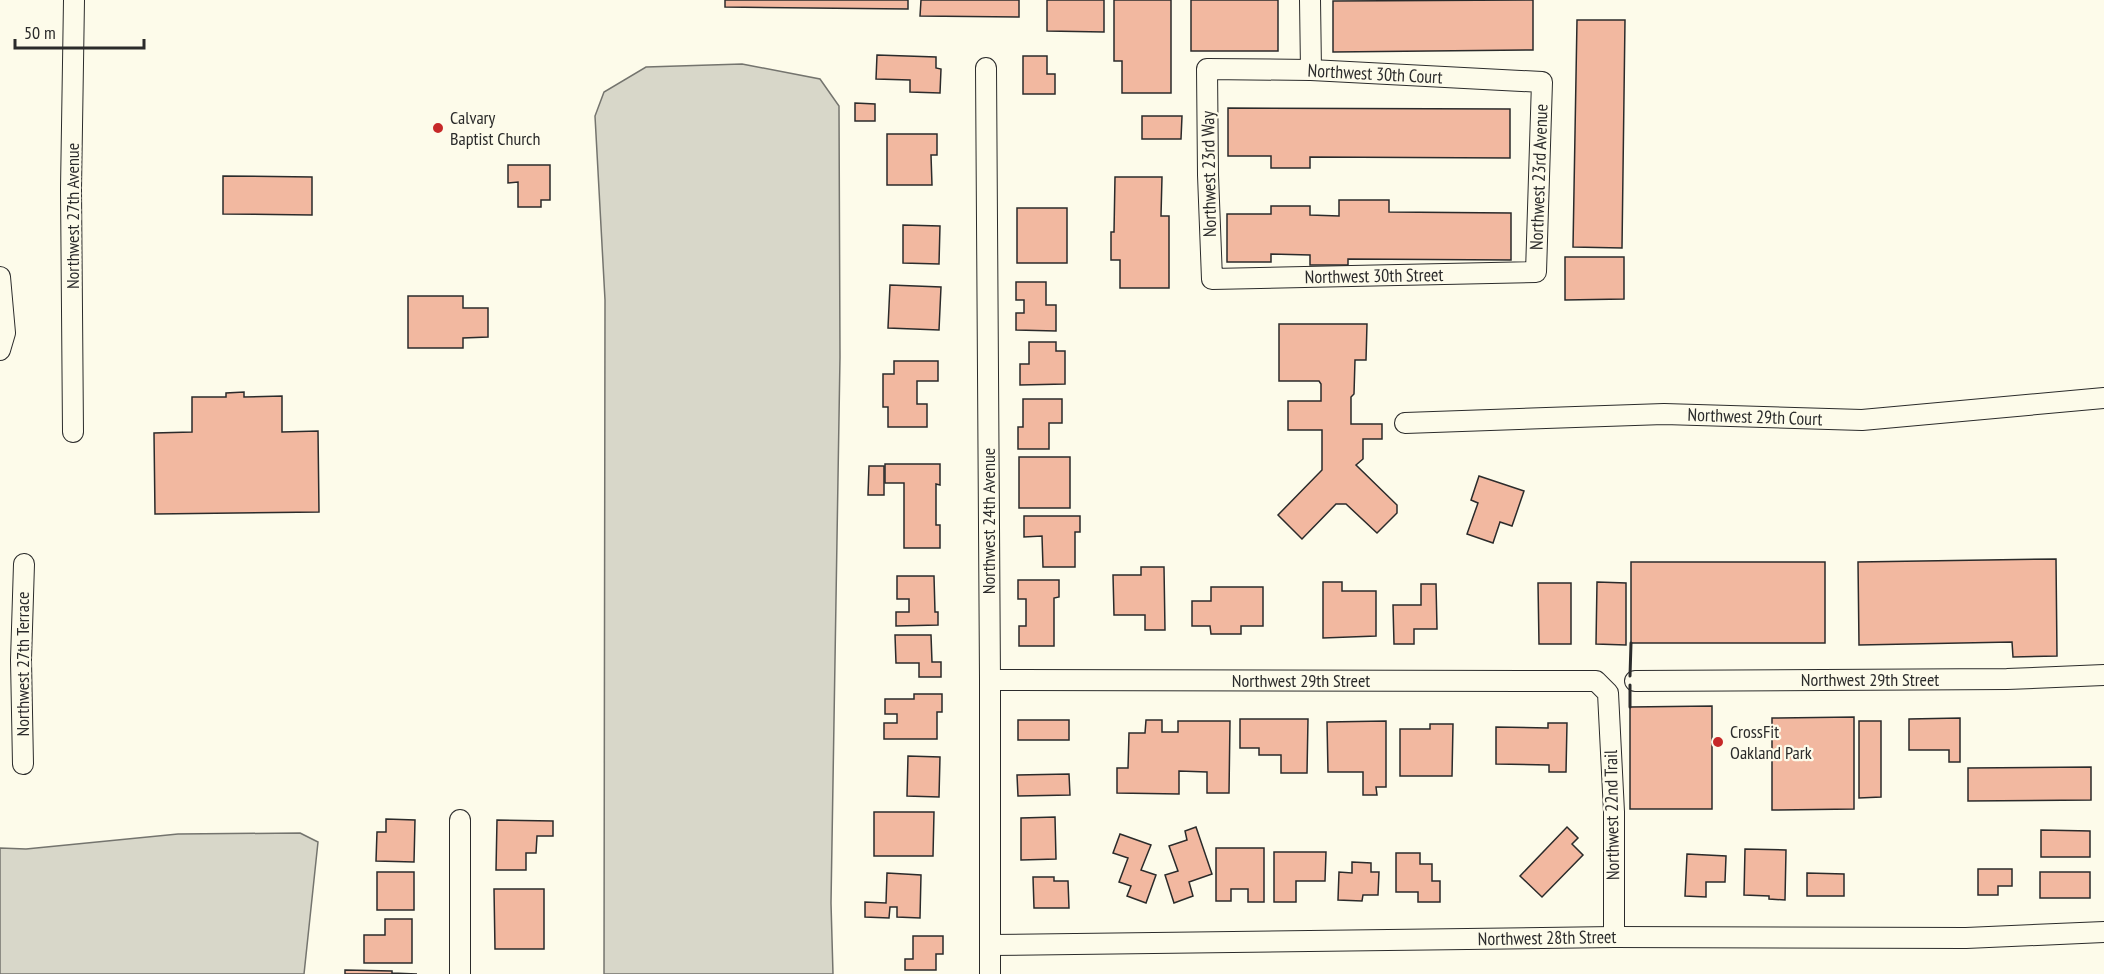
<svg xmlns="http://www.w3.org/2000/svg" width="2104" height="974" viewBox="0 0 2104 974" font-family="'PT Sans Narrow',sans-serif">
  <rect width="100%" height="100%" fill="#fdfbea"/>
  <g fill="#d8d7c9" stroke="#74746e" stroke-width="1.5">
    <path d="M 742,64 L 820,79 L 839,106 L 840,357 L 831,903 L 833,974 L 604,974 L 605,300 L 595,116 L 604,92 L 646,67 Z"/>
    <path d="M 300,833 L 318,842 L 304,974 L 0,974 L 0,848 L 26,849 L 178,834 Z"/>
  </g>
  <g fill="#f2b8a0" stroke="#2b2b2b" stroke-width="1.5">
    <path d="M 725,0 L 908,0 L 908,9 L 725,7 Z"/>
    <path d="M 921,0 L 1019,0 L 1019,17 L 920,16 Z"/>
    <path d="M 1047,0 L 1104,0 L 1104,32 L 1047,31 Z"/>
    <path d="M 1114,0 L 1171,0 L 1171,93 L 1122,93 L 1122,61 L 1114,61 Z"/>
    <rect x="1191" y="0" width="87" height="51"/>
    <path d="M 1533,0 L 1533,50 L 1333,52 L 1333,1 Z"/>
    <path d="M 1577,20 L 1625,20 L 1622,248 L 1573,247 Z"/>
    <path d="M 877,55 L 936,57 L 936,68 L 941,69 L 940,93 L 910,92 L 910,80 L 876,79 Z"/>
    <path d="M 1023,56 L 1047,56 L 1047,74 L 1055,74 L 1055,94 L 1023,94 Z"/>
    <path d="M 855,103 L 875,104 L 875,121 L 855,121 Z"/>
    <path d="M 1228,108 L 1510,109 L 1510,158 L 1310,157 L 1310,168 L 1271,168 L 1271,156 L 1228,156 Z"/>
    <path d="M 1142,116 L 1182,116 L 1181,139 L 1142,139 Z"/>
    <path d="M 887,134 L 937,134 L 937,155 L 931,155 L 932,185 L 887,185 Z"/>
    <path d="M 508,165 L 550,165 L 550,200 L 541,200 L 541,207 L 518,207 L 518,182 L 508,183 Z"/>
    <path d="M 223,176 L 312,177 L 312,215 L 223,214 Z"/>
    <path d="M 1115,177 L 1162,177 L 1161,216 L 1169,216 L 1169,288 L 1120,288 L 1120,260 L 1111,260 L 1111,232 L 1114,232 Z"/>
    <path d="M 1339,200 L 1389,200 L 1389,212 L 1511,213 L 1511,260 L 1348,259 L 1348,265 L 1310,265 L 1310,255 L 1271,254 L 1271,262 L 1227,262 L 1227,214 L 1271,214 L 1271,206 L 1310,206 L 1310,215 L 1339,216 Z"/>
    <rect x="1017" y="208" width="50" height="55"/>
    <path d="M 903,225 L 940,226 L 939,264 L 903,263 Z"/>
    <path d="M 1565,257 L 1624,257 L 1624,299 L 1565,300 Z"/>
    <path d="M 1016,282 L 1046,282 L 1046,305 L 1056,305 L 1056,331 L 1016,330 L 1016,313 L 1024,313 L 1024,300 L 1016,300 Z"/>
    <path d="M 890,285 L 941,287 L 939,330 L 888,328 Z"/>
    <path d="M 408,296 L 463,296 L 463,308 L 488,308 L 488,337 L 463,338 L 463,348 L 408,348 Z"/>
    <path d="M 1279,324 L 1367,324 L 1366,360 L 1355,360 L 1354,394 L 1351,397 L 1351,424 L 1382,424 L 1382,439 L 1363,439 L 1363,459 L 1356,465 L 1397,505 L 1397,513 L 1377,533 L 1346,504 L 1336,504 L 1302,539 L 1278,515 L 1322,470 L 1322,430 L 1288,430 L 1288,401 L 1321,401 L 1321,384 L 1319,381 L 1279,381 Z"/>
    <path d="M 1029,342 L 1056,342 L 1056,351 L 1065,351 L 1065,384 L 1020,385 L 1020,364 L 1029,364 Z"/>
    <path d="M 894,361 L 938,361 L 938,381 L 917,381 L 917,404 L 927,404 L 927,427 L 888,427 L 888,407 L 883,407 L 883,374 L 894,374 Z"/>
    <path d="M 244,392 L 244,397 L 282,396 L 282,432 L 318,431 L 319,512 L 155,514 L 154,433 L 192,432 L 192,397 L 226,397 L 226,393 Z"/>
    <path d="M 1023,399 L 1062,399 L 1062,423 L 1049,423 L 1049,449 L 1018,449 L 1018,427 L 1023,427 Z"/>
    <rect x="1019" y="457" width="51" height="51"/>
    <path d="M 885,464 L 940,464 L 940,485 L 936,484 L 936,525 L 940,525 L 940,548 L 904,548 L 904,483 L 885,483 Z"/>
    <path d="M 869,466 L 884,466 L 884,495 L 868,495 Z"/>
    <path d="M 1479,476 L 1524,491 L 1512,526 L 1500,522 L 1493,543 L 1467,534 L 1478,503 L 1471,500 Z"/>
    <path d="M 1024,516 L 1080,516 L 1080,532 L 1075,532 L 1075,567 L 1043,567 L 1042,536 L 1024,537 Z"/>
    <path d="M 2056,559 L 2057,656 L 2013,657 L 2012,642 L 1859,645 L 1858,562 Z"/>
    <rect x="1631" y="562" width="194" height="81"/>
    <path d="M 1141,567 L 1164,567 L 1165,630 L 1145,630 L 1145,615 L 1114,615 L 1113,575 L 1141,575 Z"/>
    <path d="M 897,576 L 934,576 L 935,612 L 938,612 L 938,625 L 896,626 L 896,612 L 909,612 L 909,599 L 897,599 Z"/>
    <path d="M 1018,580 L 1059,580 L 1059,597 L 1054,598 L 1054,646 L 1019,646 L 1019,626 L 1026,626 L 1026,599 L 1018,599 Z"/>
    <path d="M 1323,582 L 1342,582 L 1342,591 L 1376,591 L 1376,636 L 1323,638 Z"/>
    <path d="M 1597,582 L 1626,583 L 1626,645 L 1596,644 Z"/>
    <path d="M 1538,583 L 1571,583 L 1571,644 L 1539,644 Z"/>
    <path d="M 1421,584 L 1436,584 L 1437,629 L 1414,629 L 1414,644 L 1394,644 L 1393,605 L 1421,605 Z"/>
    <path d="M 1211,587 L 1263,587 L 1263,626 L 1241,626 L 1241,634 L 1211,634 L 1210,626 L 1192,626 L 1192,601 L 1211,601 Z"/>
    <path d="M 895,635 L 931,635 L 932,662 L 941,662 L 941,677 L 919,677 L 919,663 L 896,663 Z"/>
    <path d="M 914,694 L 942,694 L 942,712 L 937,712 L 937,739 L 884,739 L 884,723 L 897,723 L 897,714 L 885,714 L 885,699 L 914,699 Z"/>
    <path d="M 1712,706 L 1712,809 L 1630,809 L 1630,707 Z"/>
    <path d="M 1854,717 L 1854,809 L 1772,810 L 1772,718 Z"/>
    <path d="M 1960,718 L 1960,762 L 1949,762 L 1949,750 L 1909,750 L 1909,719 Z"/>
    <path d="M 1240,719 L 1308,719 L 1307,773 L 1281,773 L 1281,755 L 1259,755 L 1259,748 L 1240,748 Z"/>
    <rect x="1018" y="720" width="51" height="20"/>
    <path d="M 1146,720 L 1162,720 L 1162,732 L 1178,732 L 1178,721 L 1230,721 L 1229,793 L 1207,793 L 1207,772 L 1179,771 L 1179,794 L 1117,793 L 1117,768 L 1128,768 L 1129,733 L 1145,733 Z"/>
    <path d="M 1386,721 L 1386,787 L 1376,787 L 1377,795 L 1363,795 L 1363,772 L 1328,772 L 1327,722 Z"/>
    <path d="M 1859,721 L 1881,721 L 1881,797 L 1859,798 Z"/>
    <path d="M 1548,723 L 1567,723 L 1566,772 L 1549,772 L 1549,765 L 1496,764 L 1496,727 L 1548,728 Z"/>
    <path d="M 1430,724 L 1453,724 L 1452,776 L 1400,776 L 1400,729 L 1430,729 Z"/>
    <path d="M 908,756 L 940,757 L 939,797 L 907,796 Z"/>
    <path d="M 2091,767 L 2091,800 L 1968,801 L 1968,768 Z"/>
    <path d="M 1069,774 L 1070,795 L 1018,796 L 1017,775 Z"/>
    <path d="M 874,812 L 934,812 L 933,856 L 874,856 Z"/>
    <path d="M 1055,817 L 1056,859 L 1021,860 L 1021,818 Z"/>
    <path d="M 386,819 L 415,820 L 414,862 L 376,861 L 377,832 L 386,832 Z"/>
    <path d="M 497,820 L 553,821 L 553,836 L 537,836 L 536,853 L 526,853 L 526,870 L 496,870 Z"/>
    <path d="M 1196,827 L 1212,874 L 1189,882 L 1193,896 L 1174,903 L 1165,875 L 1178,871 L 1169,846 L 1187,840 L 1185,831 Z"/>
    <path d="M 1567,827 L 1578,838 L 1572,844 L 1583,855 L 1542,897 L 1520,876 Z"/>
    <path d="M 2041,830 L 2090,831 L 2090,857 L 2041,857 Z"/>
    <path d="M 1120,834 L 1151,845 L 1141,870 L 1156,875 L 1146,903 L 1127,896 L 1131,886 L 1119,882 L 1128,858 L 1113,853 Z"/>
    <path d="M 1216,848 L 1264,848 L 1264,902 L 1248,902 L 1248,889 L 1231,889 L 1231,901 L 1216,901 Z"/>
    <path d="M 1745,849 L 1786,850 L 1785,900 L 1769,899 L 1769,896 L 1744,895 Z"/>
    <path d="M 1274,852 L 1326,852 L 1325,881 L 1296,881 L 1296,902 L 1274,902 Z"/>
    <path d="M 1396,853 L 1420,853 L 1420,864 L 1432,864 L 1432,881 L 1440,881 L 1440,902 L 1418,902 L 1418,892 L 1396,892 Z"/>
    <path d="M 1687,854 L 1726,856 L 1725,882 L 1706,882 L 1706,897 L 1685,896 Z"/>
    <path d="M 1352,862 L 1371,863 L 1371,872 L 1379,872 L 1378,895 L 1363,895 L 1362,901 L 1338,900 L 1339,872 L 1352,873 Z"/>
    <path d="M 1978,869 L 2012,869 L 2012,886 L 1998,886 L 1998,895 L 1978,895 Z"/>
    <rect x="377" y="872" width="37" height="38"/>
    <rect x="2040" y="872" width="50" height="26"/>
    <path d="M 887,873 L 921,875 L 920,918 L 897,917 L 897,907 L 890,907 L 889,918 L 865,917 L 865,902 L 886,903 Z"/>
    <path d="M 1807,873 L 1844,874 L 1844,896 L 1807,896 Z"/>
    <path d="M 1033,877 L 1054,877 L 1054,881 L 1068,881 L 1069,908 L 1034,908 Z"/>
    <path d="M 494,889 L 544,889 L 544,949 L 495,949 Z"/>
    <path d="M 385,919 L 412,919 L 412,963 L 364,963 L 364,935 L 385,935 Z"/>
    <path d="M 913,936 L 943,936 L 943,954 L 936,954 L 936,970 L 905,970 L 905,959 L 913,959 Z"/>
    <path d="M 345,970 L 392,971 L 392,973 L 417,974 L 345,974 Z"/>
  </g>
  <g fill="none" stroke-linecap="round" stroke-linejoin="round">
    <g stroke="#2b2b2b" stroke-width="22">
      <g id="minor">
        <path d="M 1310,0 L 1311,70"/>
        <path d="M 986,68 L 990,680 L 990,974"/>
        <path d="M 1207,69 L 1311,70 L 1542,82 L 1536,272 L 1212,279 L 1208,175 Z"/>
        <path d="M 0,277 L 5,333 L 0,350"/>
        <path d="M 1405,423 L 1664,414 L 1862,420 L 2104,398"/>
        <path d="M 73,432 L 71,189 L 74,0"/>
        <path d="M 990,680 L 1596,681 L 1608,693 L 1614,812 L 1614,937"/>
        <path d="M 1635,681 L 2007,679 L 2104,675"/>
        <path d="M 23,764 L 21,660 L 24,564"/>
        <path d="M 990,945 L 1614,937 L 1966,938 L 2104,932"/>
        <path d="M 460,974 L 460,820"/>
      </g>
    </g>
    <use href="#minor" stroke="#fdfbea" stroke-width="20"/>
    <g stroke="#2b2b2b" stroke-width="3">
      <path d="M 1630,676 L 1631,643"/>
      <path d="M 1630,707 L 1630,685"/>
    </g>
  </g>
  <g fill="#c62828" stroke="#fdfbea" stroke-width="2">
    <circle cx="438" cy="128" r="6"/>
    <circle cx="1718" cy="742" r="6"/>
  </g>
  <g text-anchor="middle" stroke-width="4.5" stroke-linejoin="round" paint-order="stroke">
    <g font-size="18" fill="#2b2b2b" stroke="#fdfbea">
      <text transform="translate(1375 74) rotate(3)" y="6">Northwest 30th Court</text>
      <text transform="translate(1209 174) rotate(-91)" y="6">Northwest 23rd Way</text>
      <text transform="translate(1539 177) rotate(-88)" y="6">Northwest 23rd Avenue</text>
      <text transform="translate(73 216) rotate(-90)" y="6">Northwest 27th Avenue</text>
      <text transform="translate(1374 276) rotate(-1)" y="6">Northwest 30th Street</text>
      <text transform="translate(1755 417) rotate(2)" y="6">Northwest 29th Court</text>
      <text transform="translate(989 521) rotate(-90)" y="6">Northwest 24th Avenue</text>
      <text transform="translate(23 664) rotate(-90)" y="6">Northwest 27th Terrace</text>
      <text x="1870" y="686">Northwest 29th Street</text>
      <text x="1301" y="687">Northwest 29th Street</text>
      <text transform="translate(1612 815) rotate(-91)" y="6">Northwest 22nd Trail</text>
      <text transform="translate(1547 938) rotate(-1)" y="6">Northwest 28th Street</text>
    </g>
    <g font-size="18" fill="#2b2b2b" stroke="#fdfbea" text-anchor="start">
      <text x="450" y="124">Calvary<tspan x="450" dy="21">Baptist Church</tspan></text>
      <text x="1730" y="738">CrossFit<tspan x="1730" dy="21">Oakland Park</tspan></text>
    </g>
  </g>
  <path d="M15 39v9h129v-9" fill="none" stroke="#2b2b2b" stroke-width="3"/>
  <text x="24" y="39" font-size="18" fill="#2b2b2b" stroke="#fdfbea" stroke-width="4.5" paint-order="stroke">50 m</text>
</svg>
